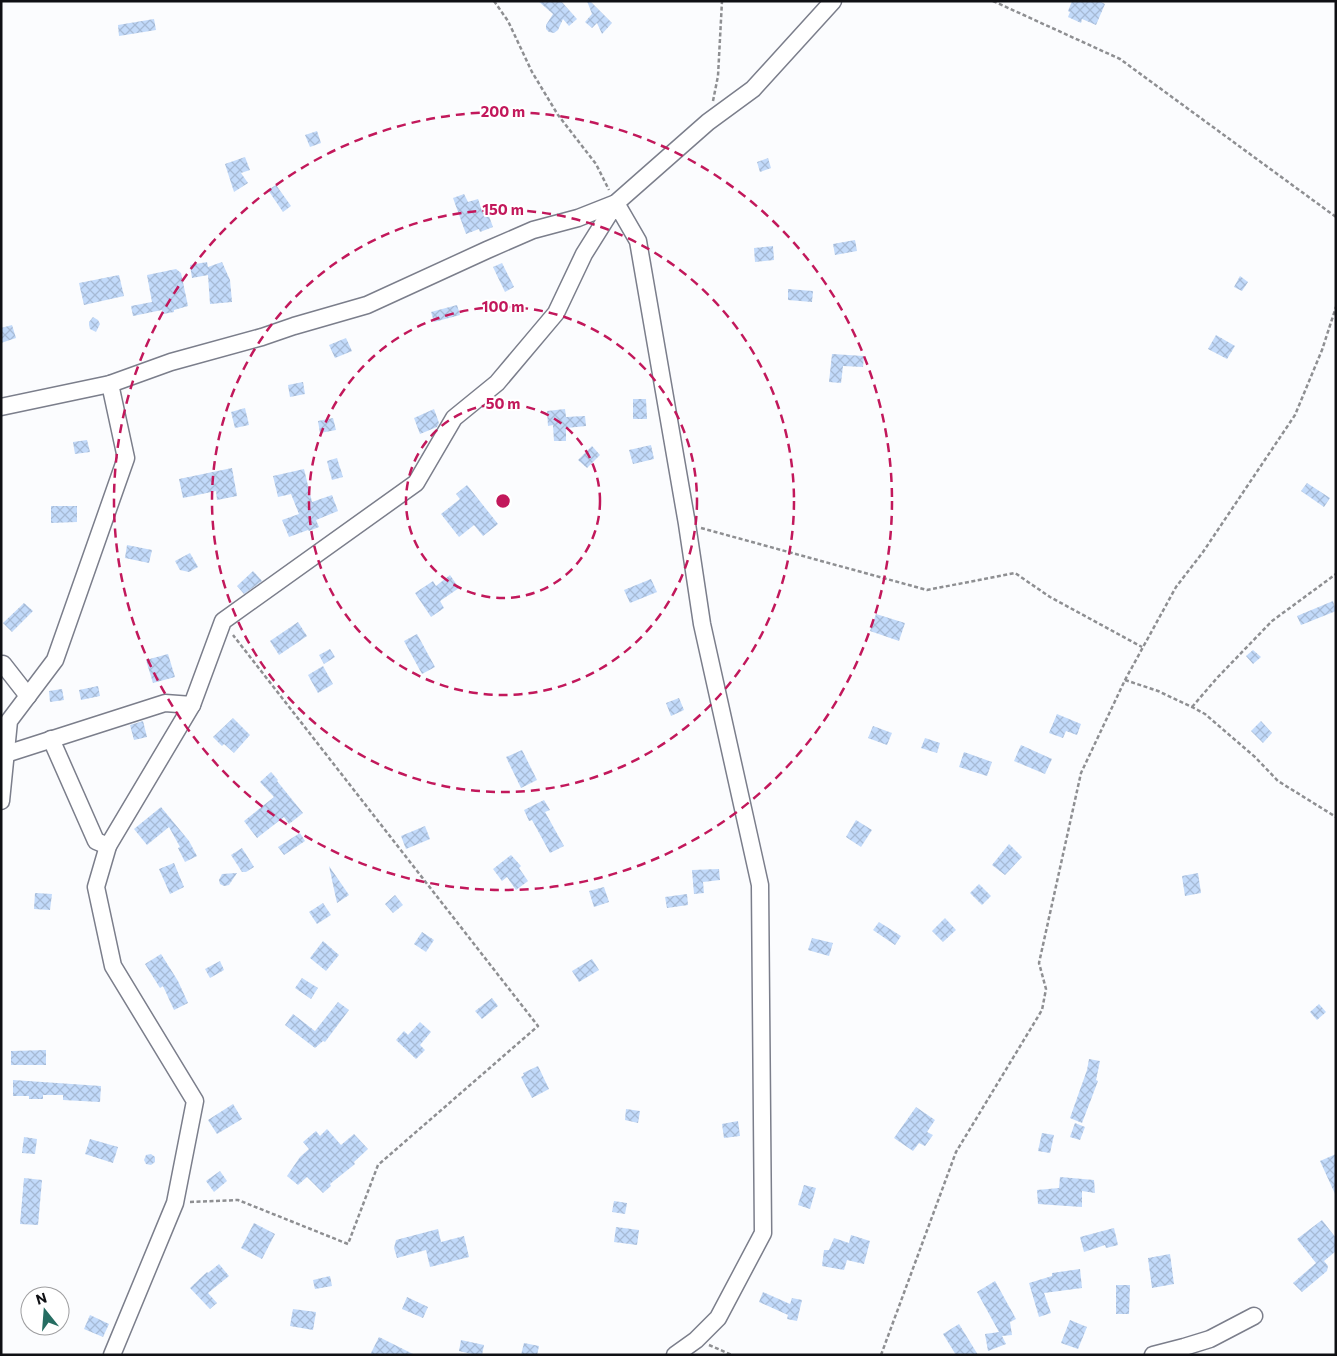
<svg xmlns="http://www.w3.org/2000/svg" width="1337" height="1356" viewBox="0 0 1337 1356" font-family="Commissioner,sans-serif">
  <defs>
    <pattern id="building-cross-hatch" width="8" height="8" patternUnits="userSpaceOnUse" patternTransform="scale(1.25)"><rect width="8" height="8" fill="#c2dafa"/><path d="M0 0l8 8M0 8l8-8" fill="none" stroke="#a6bad5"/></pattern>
  </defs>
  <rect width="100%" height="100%" fill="#fbfcfe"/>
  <g fill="url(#building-cross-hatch)">
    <path d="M 538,1 L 561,1 L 577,19 L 569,26 L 563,19 L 558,30 L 554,33 L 549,32 L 546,29 L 546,25 L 553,14 Z"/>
    <path d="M 587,1 L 590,1 L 612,23 L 602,34 L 597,23 L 592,28 L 585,22 L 592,14 Z"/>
    <path d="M 1072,1 L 1099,1 L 1105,4 L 1096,25 L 1082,19 L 1081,23 L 1068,17 L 1070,12 L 1068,11 Z"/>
    <path d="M 154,19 L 156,30 L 119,36 L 118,25 Z"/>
    <path d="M 317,131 L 321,143 L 310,147 L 305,135 Z"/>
    <path d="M 245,157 L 250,170 L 241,173 L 248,183 L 234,192 L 225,164 Z"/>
    <path d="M 768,158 L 771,168 L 760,172 L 757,162 Z"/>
    <path d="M 276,185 L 291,206 L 283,212 L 268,190 Z"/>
    <path d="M 464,194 L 468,202 L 478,199 L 483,213 L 487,211 L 493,227 L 480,232 L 479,229 L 466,234 L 453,198 Z"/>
    <path d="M 855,240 L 857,251 L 835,255 L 833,244 Z"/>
    <path d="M 773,246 L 774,260 L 755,262 L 754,248 Z"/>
    <path d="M 207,262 L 208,267 L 222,262 L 230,280 L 232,302 L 210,304 L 208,275 L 192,278 L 190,265 Z"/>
    <path d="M 502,263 L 514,287 L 505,292 L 493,267 Z"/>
    <path d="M 176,269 L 181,273 L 188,306 L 174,310 L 174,312 L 163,314 L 162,310 L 133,316 L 131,306 L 152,302 L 147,275 Z"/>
    <path d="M 119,275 L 124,296 L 84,305 L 79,283 Z"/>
    <path d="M 1240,276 L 1248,282 L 1242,291 L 1234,287 Z"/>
    <path d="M 788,289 L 813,291 L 812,302 L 788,300 Z"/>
    <path d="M 457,305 L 460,315 L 434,322 L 431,312 Z"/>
    <path d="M 93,317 L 98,320 L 100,324 L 96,332 L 90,329 L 89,325 L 89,322 Z"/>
    <path d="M 12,325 L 16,338 L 1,343 L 1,328 Z"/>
    <path d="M 1216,335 L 1235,346 L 1227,359 L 1208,349 Z"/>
    <path d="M 346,338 L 352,351 L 335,358 L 329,345 Z"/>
    <path d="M 832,354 L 864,356 L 863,367 L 843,366 L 841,383 L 829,382 Z"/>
    <path d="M 303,382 L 305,394 L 290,397 L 288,385 Z"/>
    <path d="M 633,399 L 646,399 L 647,419 L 633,419 Z"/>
    <path d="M 245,408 L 249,425 L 235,428 L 231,412 Z"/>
    <path d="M 434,409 L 439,423 L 437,427 L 420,434 L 414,418 Z"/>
    <path d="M 565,409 L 566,417 L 585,416 L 586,426 L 566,428 L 566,441 L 554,441 L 553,425 L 548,426 L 547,411 Z"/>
    <path d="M 333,418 L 336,430 L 320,433 L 318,421 Z"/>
    <path d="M 87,440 L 90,452 L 75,454 L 73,442 Z"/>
    <path d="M 651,445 L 654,459 L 633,464 L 629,450 Z"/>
    <path d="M 592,446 L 600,455 L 587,468 L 578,460 Z"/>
    <path d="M 337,458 L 343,477 L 332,480 L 327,461 Z"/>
    <path d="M 232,468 L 237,496 L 217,500 L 216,491 L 183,498 L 179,479 Z"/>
    <path d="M 304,469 L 312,502 L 332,495 L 338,511 L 316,520 L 319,527 L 309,531 L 308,530 L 289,537 L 282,520 L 299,514 L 291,494 L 278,497 L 273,476 Z"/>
    <path d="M 1307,483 L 1330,498 L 1324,507 L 1301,491 Z"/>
    <path d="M 467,485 L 498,524 L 483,536 L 474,525 L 459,537 L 441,514 L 460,499 L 456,494 Z"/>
    <path d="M 51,506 L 77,506 L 77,522 L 51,523 Z"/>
    <path d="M 127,545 L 152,550 L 149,563 L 125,558 Z"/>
    <path d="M 190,553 L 198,567 L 189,572 L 180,570 L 175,561 Z"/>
    <path d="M 253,571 L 262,581 L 244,594 L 237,586 Z"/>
    <path d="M 450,575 L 459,588 L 440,601 L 444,608 L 431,617 L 415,593 L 433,581 L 436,586 Z"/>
    <path d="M 651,579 L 657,592 L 630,603 L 624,590 Z"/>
    <path d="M 1333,601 L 1336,611 L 1301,625 L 1297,616 Z"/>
    <path d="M 24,603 L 33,611 L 12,632 L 3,623 Z"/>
    <path d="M 876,614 L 905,623 L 899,641 L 870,631 Z"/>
    <path d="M 298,622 L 307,636 L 279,655 L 270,641 Z"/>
    <path d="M 417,634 L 435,667 L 422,674 L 404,641 Z"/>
    <path d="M 330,649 L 335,657 L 324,664 L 319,655 Z"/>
    <path d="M 1253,650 L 1261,657 L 1253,664 L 1246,656 Z"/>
    <path d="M 168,654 L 175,677 L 153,683 L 146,660 Z"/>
    <path d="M 323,666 L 333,684 L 318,693 L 308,675 Z"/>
    <path d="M 98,686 L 100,696 L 81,700 L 79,690 Z"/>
    <path d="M 62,689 L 64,700 L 50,702 L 49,691 Z"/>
    <path d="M 679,698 L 684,710 L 671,716 L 666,703 Z"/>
    <path d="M 1057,714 L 1081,724 L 1077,735 L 1066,731 L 1063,738 L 1049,733 Z"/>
    <path d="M 233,718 L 250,735 L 234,753 L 224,744 L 222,746 L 213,737 Z"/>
    <path d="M 143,721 L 147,737 L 134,740 L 130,725 Z"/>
    <path d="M 1261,721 L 1272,733 L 1263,743 L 1251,731 Z"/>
    <path d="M 873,726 L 892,733 L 887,745 L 868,738 Z"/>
    <path d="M 925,738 L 940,743 L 937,753 L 921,748 Z"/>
    <path d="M 1021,745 L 1052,759 L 1045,774 L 1014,761 Z"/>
    <path d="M 522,750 L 537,780 L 521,788 L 506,757 Z"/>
    <path d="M 964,752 L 992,762 L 987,776 L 959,767 Z"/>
    <path d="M 271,772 L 278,780 L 277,781 L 303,813 L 289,824 L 284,817 L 257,838 L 244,821 L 274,797 L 260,782 Z"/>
    <path d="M 544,800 L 550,810 L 545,812 L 564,846 L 550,853 L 532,820 L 529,821 L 524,810 Z"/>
    <path d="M 161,807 L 189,841 L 197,856 L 185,862 L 178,848 L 180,847 L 169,827 L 147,845 L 134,829 Z"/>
    <path d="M 856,820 L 872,830 L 861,847 L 846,837 Z"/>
    <path d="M 425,826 L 430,839 L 406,849 L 401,836 Z"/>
    <path d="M 300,833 L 305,841 L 284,855 L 278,847 Z"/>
    <path d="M 1009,844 L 1022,857 L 1005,875 L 992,865 Z"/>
    <path d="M 242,848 L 254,867 L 246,872 L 242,872 L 231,855 Z"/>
    <path d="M 511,855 L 521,866 L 519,868 L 528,881 L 516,890 L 507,877 L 502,881 L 493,869 Z"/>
    <path d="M 174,863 L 184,887 L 170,894 L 159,869 Z"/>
    <path d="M 329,866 L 349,895 L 337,903 Z"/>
    <path d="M 719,869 L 720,880 L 703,882 L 704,893 L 694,894 L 692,870 Z"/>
    <path d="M 237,873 L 229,885 L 224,886 L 220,884 L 219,880 L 222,874 Z"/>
    <path d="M 1198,873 L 1201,893 L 1185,896 L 1182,876 Z"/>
    <path d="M 979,884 L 991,896 L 982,905 L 970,893 Z"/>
    <path d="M 604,887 L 609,902 L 594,907 L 589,891 Z"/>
    <path d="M 35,893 L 52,894 L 50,910 L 34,909 Z"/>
    <path d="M 687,894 L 688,905 L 667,908 L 665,897 Z"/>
    <path d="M 395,895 L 403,905 L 393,913 L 385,904 Z"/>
    <path d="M 323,903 L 331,915 L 317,924 L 309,912 Z"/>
    <path d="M 945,918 L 956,930 L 943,942 L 932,931 Z"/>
    <path d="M 879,922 L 901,936 L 895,945 L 873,930 Z"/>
    <path d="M 422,932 L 434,940 L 426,952 L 414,944 Z"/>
    <path d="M 812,938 L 833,943 L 829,956 L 808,950 Z"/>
    <path d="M 323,941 L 339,955 L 326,971 L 310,958 Z"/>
    <path d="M 161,954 L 178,981 L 188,1003 L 174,1010 L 163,986 L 160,988 L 145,964 Z"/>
    <path d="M 592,959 L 599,970 L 579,982 L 572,971 Z"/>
    <path d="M 220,961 L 224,970 L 210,978 L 205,969 Z"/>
    <path d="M 302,978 L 318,988 L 311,999 L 295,988 Z"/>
    <path d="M 492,998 L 498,1006 L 482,1019 L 475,1011 Z"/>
    <path d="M 338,1002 L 349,1010 L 325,1042 L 323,1041 L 315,1048 L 285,1025 L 293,1014 L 315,1031 Z"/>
    <path d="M 1319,1004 L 1326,1012 L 1317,1020 L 1310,1012 Z"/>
    <path d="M 420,1022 L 431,1032 L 420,1045 L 425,1050 L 416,1059 L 396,1040 L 404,1031 L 408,1035 Z"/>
    <path d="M 46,1050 L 46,1065 L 11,1065 L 11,1051 Z"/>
    <path d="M 1089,1059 L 1100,1061 L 1096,1080 L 1098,1081 L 1082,1123 L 1070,1118 L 1087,1070 Z"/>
    <path d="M 538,1066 L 549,1089 L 532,1098 L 521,1077 L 524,1075 L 523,1073 Z"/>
    <path d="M 13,1080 L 101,1086 L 100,1102 L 63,1100 L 63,1095 L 43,1095 L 43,1099 L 29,1099 L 29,1096 L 13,1096 Z"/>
    <path d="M 233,1104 L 242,1119 L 217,1134 L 208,1120 Z"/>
    <path d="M 916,1107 L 935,1120 L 927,1132 L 933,1135 L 925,1146 L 919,1143 L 913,1151 L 894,1138 Z"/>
    <path d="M 626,1109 L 640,1111 L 638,1123 L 625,1120 Z"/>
    <path d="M 738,1121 L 740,1136 L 724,1138 L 722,1124 Z"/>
    <path d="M 1075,1123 L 1085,1127 L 1080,1140 L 1070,1137 Z"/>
    <path d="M 327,1129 L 341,1145 L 354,1134 L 368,1149 L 354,1162 L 355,1164 L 330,1184 L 331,1186 L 323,1193 L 307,1177 L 298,1185 L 287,1176 L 300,1157 L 309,1149 L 303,1142 L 316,1131 L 320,1136 Z"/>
    <path d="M 1042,1133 L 1054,1135 L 1050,1153 L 1038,1151 Z"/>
    <path d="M 24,1137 L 37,1139 L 35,1154 L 22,1153 Z"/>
    <path d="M 90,1139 L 118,1147 L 113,1163 L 85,1154 Z"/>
    <path d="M 151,1154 L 155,1157 L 155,1162 L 151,1165 L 146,1164 L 144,1160 L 146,1155 Z"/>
    <path d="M 1336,1154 L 1336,1196 L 1320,1161 Z"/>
    <path d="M 220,1171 L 227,1181 L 214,1192 L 206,1181 Z"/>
    <path d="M 1060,1177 L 1094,1180 L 1095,1193 L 1082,1191 L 1082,1207 L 1038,1204 L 1037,1190 L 1059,1188 Z"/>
    <path d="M 24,1178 L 42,1180 L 38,1225 L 20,1224 Z"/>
    <path d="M 804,1185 L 816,1188 L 810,1209 L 798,1205 Z"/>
    <path d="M 614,1201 L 627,1203 L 625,1214 L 612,1212 Z"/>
    <path d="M 1322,1220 L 1336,1238 L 1336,1251 L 1324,1261 L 1328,1266 L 1327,1271 L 1302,1292 L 1293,1283 L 1316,1263 L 1297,1239 Z"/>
    <path d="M 254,1223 L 275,1234 L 262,1259 L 241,1248 Z"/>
    <path d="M 616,1227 L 639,1230 L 637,1245 L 614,1242 Z"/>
    <path d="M 1114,1228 L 1118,1245 L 1106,1248 L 1105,1245 L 1084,1252 L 1080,1237 Z"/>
    <path d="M 438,1229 L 441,1242 L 464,1236 L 469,1257 L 430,1267 L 426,1250 L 397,1258 L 394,1248 L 396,1240 Z"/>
    <path d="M 851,1235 L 870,1241 L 864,1264 L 847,1260 L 844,1270 L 822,1266 L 824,1250 L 829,1250 L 834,1238 L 849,1243 Z"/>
    <path d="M 1170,1254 L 1174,1284 L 1152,1288 L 1148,1258 Z"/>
    <path d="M 219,1264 L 229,1276 L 208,1293 L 217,1303 L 210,1309 L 190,1288 L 207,1272 L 208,1273 Z"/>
    <path d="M 1080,1269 L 1082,1288 L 1044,1293 L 1051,1313 L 1039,1317 L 1029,1283 L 1052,1276 L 1052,1273 Z"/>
    <path d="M 330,1276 L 332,1286 L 315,1289 L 313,1280 Z"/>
    <path d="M 995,1281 L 1016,1319 L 1010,1322 L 1012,1335 L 1002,1336 L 1006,1344 L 988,1351 L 985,1334 L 999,1332 L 977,1292 Z"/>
    <path d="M 1116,1285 L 1130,1285 L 1129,1314 L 1116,1314 Z"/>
    <path d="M 763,1292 L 790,1304 L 792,1298 L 802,1300 L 797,1321 L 787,1319 L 788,1315 L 759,1302 Z"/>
    <path d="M 407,1297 L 428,1307 L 423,1318 L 402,1309 Z"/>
    <path d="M 293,1309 L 316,1312 L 313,1330 L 290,1326 Z"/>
    <path d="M 90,1315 L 109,1324 L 103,1337 L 84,1329 Z"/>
    <path d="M 1070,1320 L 1087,1327 L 1078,1349 L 1061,1343 Z"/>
    <path d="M 959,1324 L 978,1355 L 956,1355 L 943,1334 Z"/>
    <path d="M 379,1337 L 415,1355 L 370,1355 Z"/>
    <path d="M 461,1340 L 484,1345 L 482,1355 L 476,1355 L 459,1351 Z"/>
    <path d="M 524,1343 L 539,1346 L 537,1355 L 521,1355 Z"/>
  </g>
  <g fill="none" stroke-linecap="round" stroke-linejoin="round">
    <g stroke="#7b7e8b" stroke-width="19">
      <g id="minor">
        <path d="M 1,407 L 110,384 L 171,362 L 262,337 L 294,326 L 367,305 L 487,250 L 533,230 L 578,218 L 616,203 L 708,122 L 753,89 L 833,1"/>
        <path d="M 1,665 L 3,664 L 28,696"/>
        <path d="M 51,739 L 96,841 L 108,846"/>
        <path d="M 6,754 L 165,703 L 192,705"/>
        <path d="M 1,801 L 9,721 L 55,660 L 126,458 L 110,384"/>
        <path d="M 112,1355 L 175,1203 L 195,1101 L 113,966 L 96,887 L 108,846 L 192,705 L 223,621 L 416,483 L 454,418 L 497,383 L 556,313 L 584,254 L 616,203 L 638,241 L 687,524 L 702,624 L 760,885 L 763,1233 L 718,1318 L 696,1340 L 675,1355"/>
        <path d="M 1153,1355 L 1184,1347 L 1210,1339 L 1254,1316"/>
      </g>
    </g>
    <g stroke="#8e8f92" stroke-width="2.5" stroke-dasharray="4 2.5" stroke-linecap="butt">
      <path d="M 494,1 L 508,21 L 532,72 L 558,115 L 596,164 L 609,190"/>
      <path d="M 993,1 L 1120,59 L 1336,217"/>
      <path d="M 713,101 L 718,76 L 722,1"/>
      <path d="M 701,528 L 927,590 L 1015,573 L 1050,597 L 1142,647"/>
      <path d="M 1125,680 L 1158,691 L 1192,707 L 1205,714 L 1255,757 L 1278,781 L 1336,817"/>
      <path d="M 1192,707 L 1217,678 L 1272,621 L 1336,574"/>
      <path d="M 190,1202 L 238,1200 L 348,1244 L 378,1165 L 538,1026 L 233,635"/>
      <path d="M 709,1345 L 732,1355"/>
      <path d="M 881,1355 L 956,1152 L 1042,1010 L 1046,989 L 1039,963 L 1081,773 L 1125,680 L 1176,587 L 1203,552 L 1295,415 L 1322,350 L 1336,307"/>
    </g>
    <use href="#minor" stroke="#fff" stroke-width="16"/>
  </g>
  <g fill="none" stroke="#c2185b" stroke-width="2.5" stroke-dasharray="9 6">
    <circle cx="503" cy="501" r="97"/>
    <circle cx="503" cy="501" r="194"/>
    <circle cx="503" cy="501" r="291"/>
    <circle cx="503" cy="501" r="389"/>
  </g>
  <circle cx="503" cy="501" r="8" fill="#c2185b" stroke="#fff" stroke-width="2.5"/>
  <g font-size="15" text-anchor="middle" font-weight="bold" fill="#c2185b" stroke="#fff" stroke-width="4" stroke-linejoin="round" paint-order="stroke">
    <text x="503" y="117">200 m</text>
    <text x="503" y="215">150 m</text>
    <text x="503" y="312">100 m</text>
    <text x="503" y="409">50 m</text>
  </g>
  <rect width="1337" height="1356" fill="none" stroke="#0f1014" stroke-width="5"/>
  <g transform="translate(45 1311) rotate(343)"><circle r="24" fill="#ffffff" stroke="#9f9fa1"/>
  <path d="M0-4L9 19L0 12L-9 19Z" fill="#266d62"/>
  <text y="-8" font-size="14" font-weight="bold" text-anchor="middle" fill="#0f1014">N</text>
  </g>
</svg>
